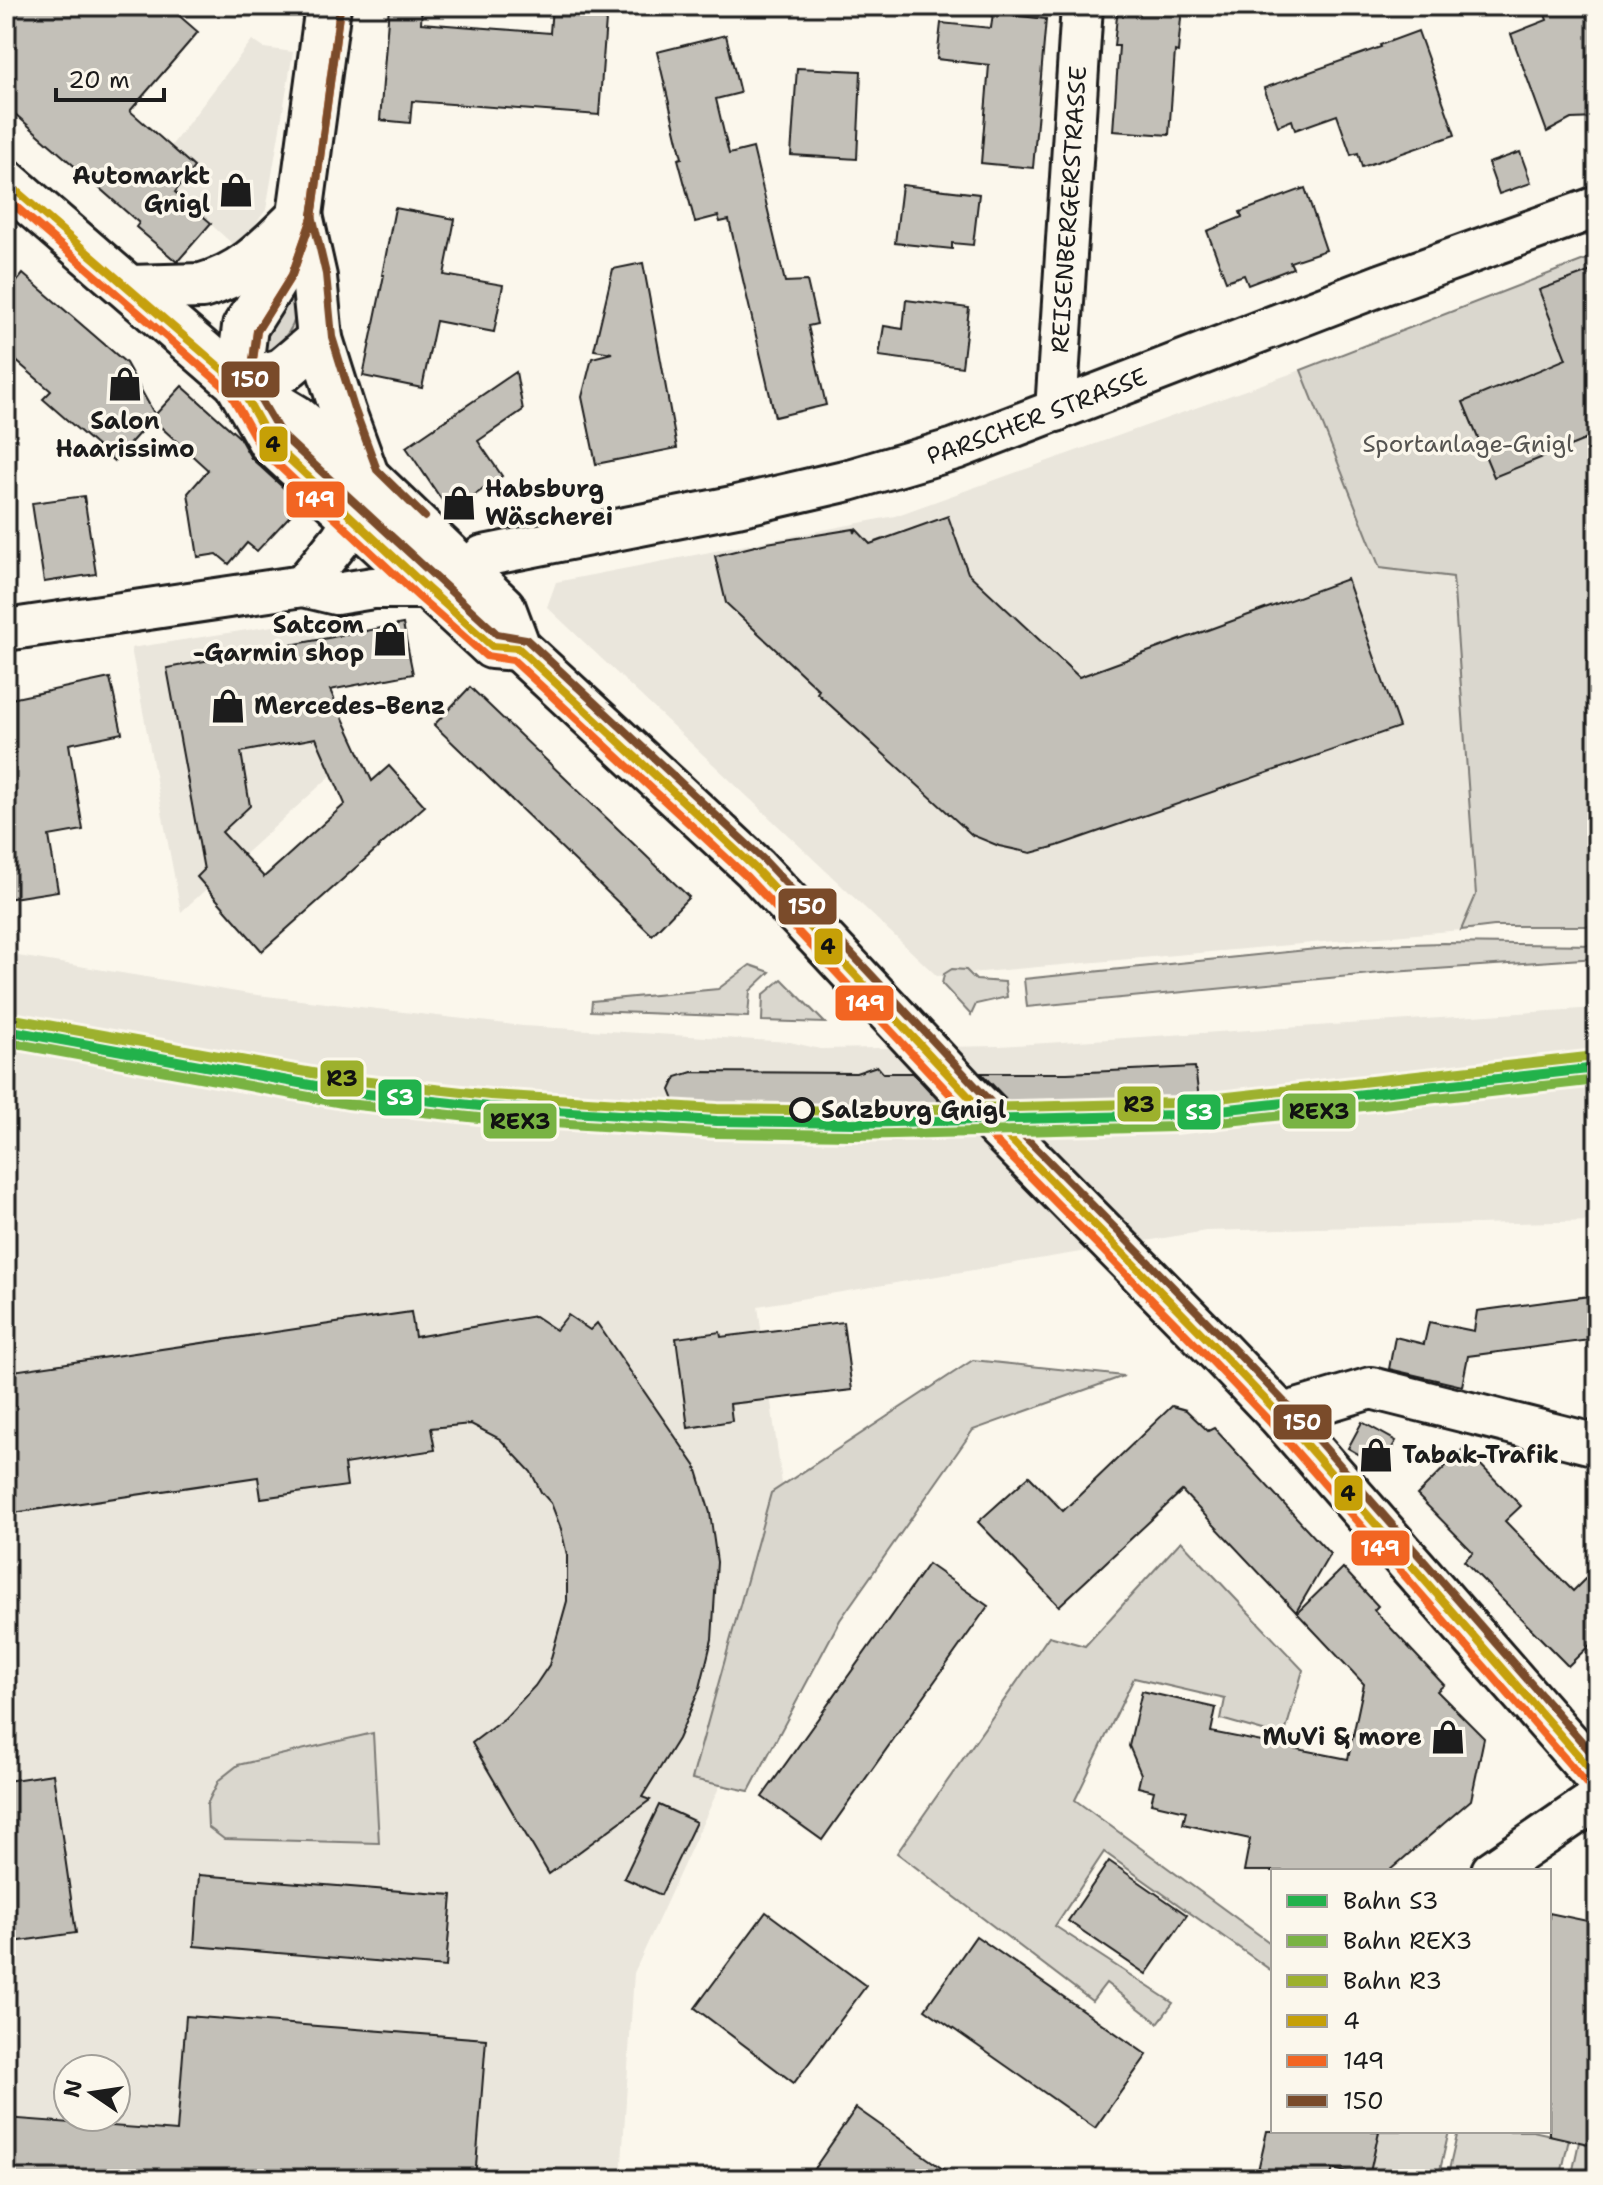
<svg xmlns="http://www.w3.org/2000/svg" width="1603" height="2185" viewBox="0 0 1603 2185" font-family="'Shantell Sans',sans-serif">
  <rect width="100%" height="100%" fill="#fbf7ec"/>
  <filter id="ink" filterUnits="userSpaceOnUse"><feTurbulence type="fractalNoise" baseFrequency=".0125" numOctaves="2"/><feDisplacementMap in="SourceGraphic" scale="16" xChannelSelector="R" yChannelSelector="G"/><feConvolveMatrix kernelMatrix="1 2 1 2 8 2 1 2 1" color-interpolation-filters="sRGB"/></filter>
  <g filter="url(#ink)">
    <g fill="#eae6dc" fill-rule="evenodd">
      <path d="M 252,40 L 264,48 L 293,52 L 266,210 L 237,248 L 152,171 Z"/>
      <path d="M 1301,370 L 1380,568 L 1453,576 L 1476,895 L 1461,930 L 937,976 L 547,607 L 556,582 L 895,516 Z"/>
      <path d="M 311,620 L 332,693 L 358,751 L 181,912 L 131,648 Z"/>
      <path d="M 6,954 L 249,994 L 523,1026 L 790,1042 L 820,1049 L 1000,1046 L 1597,1008 L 1597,1221 L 1206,1231 L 758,1306 L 788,1528 L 723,1779 L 634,1973 L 621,2179 L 6,2179 ZM 68,2069 L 116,2069 L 116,2117 L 68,2117 Z"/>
    </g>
    <g fill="#dad7ce" stroke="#7b7a75" stroke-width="2">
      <path d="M 1597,255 L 1597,926 L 1494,926 L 1461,930 L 1476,895 L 1453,577 L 1380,568 L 1301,370 Z"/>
      <path d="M 299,275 C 296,314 301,331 264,354 L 257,352 L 279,307 Z"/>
      <path d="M 1443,943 L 1597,945 L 1597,958 L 1392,972 L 1027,1007 L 1024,979 L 1345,946 Z"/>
      <path d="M 750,965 L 770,972 L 750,991 L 748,1017 L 591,1011 L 592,1001 L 718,989 Z"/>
      <path d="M 952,969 L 966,970 L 976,980 L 1005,982 L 1007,997 L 976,1004 L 971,1015 L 942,984 L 944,974 Z"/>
      <path d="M 782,979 L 825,1023 L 762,1021 L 763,995 Z"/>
      <path d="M 973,1360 L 1124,1376 L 973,1430 L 840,1620 L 749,1791 L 692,1779 L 771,1493 Z"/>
      <path d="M 1181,1541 L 1303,1670 L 1284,1737 L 1221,1719 L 1225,1699 L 1134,1678 L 1075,1800 L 1273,1945 L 1272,1971 L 1104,1852 L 1055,1926 L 1173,2003 L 1158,2023 L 1106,1983 L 1092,2001 L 897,1853 L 1049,1636 L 1085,1646 Z"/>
      <path d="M 373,1733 L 379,1843 L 224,1839 L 208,1827 L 207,1804 L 219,1780 L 238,1765 Z"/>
      <path d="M 1379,2131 L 1449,2131 L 1438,2179 L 1368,2179 Z"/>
      <path d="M 1458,2131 L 1533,2131 L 1569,2139 L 1560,2179 L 1447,2179 Z"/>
      <path d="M 1579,2142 L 1597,2146 L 1597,2179 L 1571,2179 Z"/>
    </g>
    <g fill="#c3c0b8" stroke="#1c1c1c" stroke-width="2" fill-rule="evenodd">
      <path d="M 6,6 L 168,6 L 198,32 L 130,111 L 194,167 L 175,192 L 211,223 L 177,262 L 136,227 L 139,223 L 6,106 Z"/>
      <path d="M 389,6 L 422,8 L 421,23 L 550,33 L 552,6 L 607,6 L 599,115 L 412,101 L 410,123 L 380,120 Z"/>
      <path d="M 1118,6 L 1182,6 L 1178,52 L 1175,51 L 1169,135 L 1113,131 L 1119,46 L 1114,46 Z"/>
      <path d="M 1542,6 L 1597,6 L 1597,118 L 1571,119 L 1547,132 L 1511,34 L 1547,20 Z"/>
      <path d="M 993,13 L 1046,19 L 1033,168 L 981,163 L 989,65 L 937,59 L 941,23 L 991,28 Z"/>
      <path d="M 1418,31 L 1455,135 L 1362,167 L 1358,153 L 1351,155 L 1337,115 L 1295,130 L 1292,120 L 1278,126 L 1264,88 L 1381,47 L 1380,45 Z"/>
      <path d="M 726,35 L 740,93 L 716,99 L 729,154 L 753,148 L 785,282 L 807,281 L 817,324 L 808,326 L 826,405 L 775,417 L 729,220 L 720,222 L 718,216 L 695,222 L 678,159 L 682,158 L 657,52 Z"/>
      <path d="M 797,68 L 861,71 L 857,159 L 791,155 Z"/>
      <path d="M 1520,152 L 1531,183 L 1499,194 L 1488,163 Z"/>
      <path d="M 902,185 L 979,194 L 973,245 L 952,243 L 952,249 L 895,243 Z"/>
      <path d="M 1305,188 L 1326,250 L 1290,262 L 1293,268 L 1248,285 L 1244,275 L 1226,281 L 1207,231 L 1242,217 L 1240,212 Z"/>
      <path d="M 395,208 L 455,219 L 444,275 L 503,285 L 494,332 L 436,321 L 422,388 L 363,376 L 384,275 L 382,275 Z"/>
      <path d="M 643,263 L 677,448 L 596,464 L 582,397 L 592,358 L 612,353 L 594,350 L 613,269 Z"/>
      <path d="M 1597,269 L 1597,435 L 1494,477 L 1463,402 L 1566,359 L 1539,290 Z"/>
      <path d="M 23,274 L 126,363 L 155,415 L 182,386 L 239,437 L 251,458 L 301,504 L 257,551 L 247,543 L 229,564 L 217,554 L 198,557 L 188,493 L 208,470 L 152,419 L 114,461 L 43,399 L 51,391 L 6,352 L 6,295 Z"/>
      <path d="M 906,300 L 969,308 L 962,367 L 879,356 L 884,326 L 903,329 Z"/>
      <path d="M 516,372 L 523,410 L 478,441 L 502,476 L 450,512 L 406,447 Z"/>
      <path d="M 84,496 L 96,574 L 44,582 L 32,503 Z"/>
      <path d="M 948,516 L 968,573 L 1079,677 L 1347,579 L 1399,727 L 1057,846 L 1031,853 L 999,846 L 972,835 L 817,693 L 819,690 L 726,603 L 715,556 L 767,543 L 854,529 L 855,533 L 856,529 L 870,544 Z"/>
      <path d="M 403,624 L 413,674 L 330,690 L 372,781 L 389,766 L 425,806 L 262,951 L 197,877 L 204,870 L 167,668 ZM 316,738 L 345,804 L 264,877 L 222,832 L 250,806 L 241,752 Z"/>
      <path d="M 110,678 L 122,733 L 69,744 L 83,830 L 49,836 L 58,891 L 6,899 L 6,700 Z"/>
      <path d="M 470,687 L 689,897 L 652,935 L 434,725 Z"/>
      <path d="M 877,1066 L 883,1073 L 913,1073 L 951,1114 L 856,1116 L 690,1111 L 676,1105 L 670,1090 L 676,1077 L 692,1072 L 856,1073 Z"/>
      <path d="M 1195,1067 L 1198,1091 L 1196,1104 L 1058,1111 L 1045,1116 L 1041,1112 L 1020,1113 L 981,1073 L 1067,1073 Z"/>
      <path d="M 1597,1295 L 1597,1339 L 1468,1356 L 1462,1386 L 1389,1369 L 1395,1337 L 1424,1344 L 1429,1322 L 1474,1331 L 1477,1311 Z"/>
      <path d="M 411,1312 L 415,1337 L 535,1316 L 556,1330 L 568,1315 L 590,1330 L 597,1323 L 696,1467 L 710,1513 L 717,1562 L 712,1639 L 700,1688 L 678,1739 L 642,1797 L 650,1800 L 549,1874 L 472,1743 L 505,1718 L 535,1686 L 549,1665 L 567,1601 L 567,1555 L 561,1529 L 551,1503 L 541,1492 L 531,1472 L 500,1439 L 471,1424 L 431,1428 L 435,1450 L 344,1464 L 347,1486 L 261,1498 L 258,1477 L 6,1514 L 6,1372 Z"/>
      <path d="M 843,1322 L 852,1390 L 730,1404 L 732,1421 L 688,1428 L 676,1338 L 720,1332 L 721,1337 Z"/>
      <path d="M 1172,1406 L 1186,1410 L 1208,1431 L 1214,1428 L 1330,1554 L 1296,1612 L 1182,1491 L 1059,1606 L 978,1522 L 1029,1476 L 1063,1511 Z"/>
      <path d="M 1362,1422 L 1396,1441 L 1381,1467 L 1348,1448 Z"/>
      <path d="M 1464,1448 L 1521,1506 L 1505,1521 L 1573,1591 L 1597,1567 L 1597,1638 L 1568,1666 L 1464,1561 L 1473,1552 L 1417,1495 Z"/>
      <path d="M 928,1564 L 988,1606 L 822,1840 L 762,1797 Z"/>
      <path d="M 1343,1568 L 1378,1606 L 1374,1610 L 1444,1685 L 1437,1691 L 1484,1738 L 1471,1800 L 1389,1871 L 1244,1871 L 1250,1839 L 1183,1824 L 1186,1811 L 1151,1803 L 1154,1791 L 1138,1787 L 1141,1774 L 1129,1746 L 1142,1691 L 1216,1708 L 1211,1732 L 1348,1759 L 1364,1684 L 1297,1613 Z"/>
      <path d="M 53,1774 L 76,1933 L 6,1943 L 6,1781 Z"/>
      <path d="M 659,1805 L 696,1822 L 661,1895 L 624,1878 Z"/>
      <path d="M 1109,1861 L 1187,1915 L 1146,1974 L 1068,1921 Z"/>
      <path d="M 199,1875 L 452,1895 L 446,1967 L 194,1946 Z"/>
      <path d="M 766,1912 L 866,1986 L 794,2083 L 695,2008 Z"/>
      <path d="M 1549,1913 L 1597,1923 L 1597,2146 L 1549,2135 Z"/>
      <path d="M 976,1936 L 1147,2055 L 1095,2128 L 925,2009 Z"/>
      <path d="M 186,2016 L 486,2039 L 475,2179 L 6,2179 L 6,2118 L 177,2131 Z"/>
      <path d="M 856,2108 L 957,2179 L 807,2179 Z"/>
      <path d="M 1267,2131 L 1379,2131 L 1369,2177 L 1333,2169 L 1330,2179 L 1256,2179 Z"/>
    </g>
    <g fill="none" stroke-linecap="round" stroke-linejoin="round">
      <g stroke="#1c1c1c" stroke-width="46">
        <g id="street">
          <path id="s1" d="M 1056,411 L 1082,6"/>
          <path id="s2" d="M 467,576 L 483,556 L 737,506 L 849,480 L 955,449 L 1381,285 L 1597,207"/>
          <path d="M 303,586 L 341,539 L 354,518"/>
          <path d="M 6,630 L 303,586 L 336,594 L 373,588 L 427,588"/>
          <path d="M 1280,1415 L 1371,1388 L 1597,1445"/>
          <path d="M 1492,1871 L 1597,1799"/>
        </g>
      </g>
      <g stroke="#1c1c1c" stroke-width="50">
        <g id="primary">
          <path d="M 6,182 L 238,383 L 295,417 L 367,477 L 503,608 L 518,648 L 755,868 L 971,1099 L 1216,1348 L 1280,1415 L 1597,1777"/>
          <path d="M 300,215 L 314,277 L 320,339 L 343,412 L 366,475"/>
          <path d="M 130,288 L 202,286 C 242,275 265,251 293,223"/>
          <path d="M 238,383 L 245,327 L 281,270 L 300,215 L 328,6"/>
          <path d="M 238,383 L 282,371 L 320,339"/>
          <path d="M 238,384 L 271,442 L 492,646 L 518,648"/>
        </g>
      </g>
      <use href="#street" stroke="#fbf7ec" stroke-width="40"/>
      <use href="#primary" stroke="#fbf7ec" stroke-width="44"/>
      <g stroke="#fbf7ec" stroke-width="14">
        <path id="bus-1" d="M 6,182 L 238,383 L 271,442 L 427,588 L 492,646 L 518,648 L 755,868 L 971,1099 L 1216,1348 L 1280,1415 L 1597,1777"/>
      </g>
      <g stroke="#fbf7ec" stroke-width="14">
        <g id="bus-2">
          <path d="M 6,198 L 229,391 L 262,450 L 419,597 L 486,656 L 513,660 L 747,877 L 962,1107 L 1207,1356 L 1271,1423 L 1588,1785"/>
          <path d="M 250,384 L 257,331 L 292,275 L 312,218 L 340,8"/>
        </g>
      </g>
      <g stroke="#fbf7ec" stroke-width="14">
        <g id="bus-3">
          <path d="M 340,8 L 312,218 L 292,275 L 257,331 L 250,381 L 281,434 L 497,634 L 526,639 L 764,860 L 980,1091 L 1225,1340 L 1289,1407 L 1597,1759"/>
          <path d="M 314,203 L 312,215 L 326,274 L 332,337 L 354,408 L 377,470 L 425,517"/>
        </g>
      </g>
      <use href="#bus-1" stroke="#c6a007" stroke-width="8"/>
      <use href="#bus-2" stroke="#f26522" stroke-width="8"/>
      <use href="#bus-3" stroke="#7a4b2a" stroke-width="8"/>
      <g stroke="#fbf7ec" stroke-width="16">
        <path id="rail-1" d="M 6,1030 L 349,1092 L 489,1107 L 717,1121 L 853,1123 L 1175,1115 L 1597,1068"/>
      </g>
      <g stroke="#fbf7ec" stroke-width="16">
        <path id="rail-2" d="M 6,1042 L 348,1104 L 488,1119 L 717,1133 L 853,1135 L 1175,1127 L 1597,1080"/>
      </g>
      <g stroke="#fbf7ec" stroke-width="16">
        <path id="rail-3" d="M 8,1018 L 351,1080 L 490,1095 L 717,1109 L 853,1111 L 1174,1103 L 1596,1056"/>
      </g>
      <use href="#rail-1" stroke="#22b24c" stroke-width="10"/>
      <use href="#rail-2" stroke="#79b343" stroke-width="10"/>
      <use href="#rail-3" stroke="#9db12d" stroke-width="10"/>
    </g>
  </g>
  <defs>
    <g id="shop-bare" transform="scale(2.76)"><path d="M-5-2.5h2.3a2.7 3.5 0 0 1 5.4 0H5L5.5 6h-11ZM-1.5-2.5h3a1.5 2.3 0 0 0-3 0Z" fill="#1c1c1c" stroke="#fbf7ec" stroke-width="2.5" paint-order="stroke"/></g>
  </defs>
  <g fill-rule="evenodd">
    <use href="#shop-bare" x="236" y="190"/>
    <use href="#shop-bare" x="125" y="384"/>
    <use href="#shop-bare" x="459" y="503"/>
    <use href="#shop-bare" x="390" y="639"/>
    <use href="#shop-bare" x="228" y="706"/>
    <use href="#shop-bare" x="1376" y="1455"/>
    <use href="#shop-bare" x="1448" y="1737"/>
  </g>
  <circle fill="#fbf7ec" stroke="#1c1c1c" stroke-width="4" cx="802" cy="1110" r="11"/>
  <g text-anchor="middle" stroke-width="7" stroke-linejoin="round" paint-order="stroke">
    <g font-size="24" font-weight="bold" fill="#1c1c1c" stroke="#fbf7ec" text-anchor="end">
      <text x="210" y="184">Automarkt<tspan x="210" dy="28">Gnigl</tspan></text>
      <text x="125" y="429" text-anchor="middle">Salon<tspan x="125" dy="28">Haarissimo</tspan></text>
      <text x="485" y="497" text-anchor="start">Habsburg<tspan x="485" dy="28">Wäscherei</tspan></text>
      <text x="364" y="633">Satcom<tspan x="364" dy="28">-Garmin shop</tspan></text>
      <text x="254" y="714" text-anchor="start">Mercedes-Benz</text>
      <text x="1402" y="1463" text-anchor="start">Tabak-Trafik</text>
      <text x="1422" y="1745">MuVi &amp; more</text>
    </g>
    <g font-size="24" fill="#1c1c1c" stroke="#fbf7ec">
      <text dy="8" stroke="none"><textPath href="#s1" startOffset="202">REISENBERGERSTRASSE</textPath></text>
      <text dy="8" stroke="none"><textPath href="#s2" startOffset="598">PARSCHER STRASSE</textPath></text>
    </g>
    <g font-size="24" fill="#555451" stroke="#fbf7ec">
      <text x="1468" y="452">Sportanlage-Gnigl</text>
    </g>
    <g font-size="24" font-weight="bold" fill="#1c1c1c" stroke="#fbf7ec" text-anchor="start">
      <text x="821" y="1118">Salzburg Gnigl</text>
    </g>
  </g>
  <g stroke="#fbf7ec" stroke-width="3">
    <rect x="220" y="360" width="61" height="39" rx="8" fill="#7a4b2a"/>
    <rect x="258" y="425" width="31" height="38" rx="8" fill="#c6a007"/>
    <rect x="285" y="480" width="61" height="39" rx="8" fill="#f26522"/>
    <rect x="777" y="887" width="61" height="39" rx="8" fill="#7a4b2a"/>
    <rect x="813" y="927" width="31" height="39" rx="8" fill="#c6a007"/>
    <rect x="834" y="984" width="61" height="38" rx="8" fill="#f26522"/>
    <rect x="319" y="1059" width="46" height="39" rx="8" fill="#9db12d"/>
    <rect x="377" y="1078" width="46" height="39" rx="8" fill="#22b24c"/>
    <rect x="1116" y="1085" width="46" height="38" rx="8" fill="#9db12d"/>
    <rect x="1281" y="1092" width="76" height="38" rx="8" fill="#79b343"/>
    <rect x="1176" y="1093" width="46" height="38" rx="8" fill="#22b24c"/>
    <rect x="482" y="1102" width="76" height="38" rx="8" fill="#79b343"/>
    <rect x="1272" y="1403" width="61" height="38" rx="8" fill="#7a4b2a"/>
    <rect x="1333" y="1474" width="31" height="38" rx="8" fill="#c6a007"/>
    <rect x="1350" y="1529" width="61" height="38" rx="8" fill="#f26522"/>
  </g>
  <g font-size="22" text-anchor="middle" font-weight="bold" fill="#fff">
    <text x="250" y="387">150</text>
    <text x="315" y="507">149</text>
    <text x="807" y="914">150</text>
    <text x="865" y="1011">149</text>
    <text x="400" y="1105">S3</text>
    <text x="1199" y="1120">S3</text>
    <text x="1302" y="1430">150</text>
    <text x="1380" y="1556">149</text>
  </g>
  <g font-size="22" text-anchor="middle" font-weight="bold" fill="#111">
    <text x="273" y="452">4</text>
    <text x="828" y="954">4</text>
    <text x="342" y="1086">R3</text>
    <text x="1139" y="1112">R3</text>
    <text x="1319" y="1119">REX3</text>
    <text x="520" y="1129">REX3</text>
    <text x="1348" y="1501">4</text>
  </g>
  <rect width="1603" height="2185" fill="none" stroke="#fbf7ec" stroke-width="32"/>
  <rect x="16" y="16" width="1571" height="2153" fill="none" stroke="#1c1c1c" stroke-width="3" filter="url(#ink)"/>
  <rect x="1271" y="1869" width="280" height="264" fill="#fbf7ec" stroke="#a29f99" stroke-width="2"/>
  <rect x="1287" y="1895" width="40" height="12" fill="#22b24c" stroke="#a29f99" stroke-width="2"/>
  <text x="1343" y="1909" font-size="24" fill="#1c1c1c">Bahn S3</text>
  <rect x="1287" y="1935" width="40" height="12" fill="#79b343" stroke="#a29f99" stroke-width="2"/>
  <text x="1343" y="1949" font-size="24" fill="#1c1c1c">Bahn REX3</text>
  <rect x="1287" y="1975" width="40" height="12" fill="#9db12d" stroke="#a29f99" stroke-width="2"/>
  <text x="1343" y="1989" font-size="24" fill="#1c1c1c">Bahn R3</text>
  <rect x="1287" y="2015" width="40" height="12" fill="#c6a007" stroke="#a29f99" stroke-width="2"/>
  <text x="1343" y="2029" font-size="24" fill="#1c1c1c">4</text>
  <rect x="1287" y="2055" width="40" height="12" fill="#f26522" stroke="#a29f99" stroke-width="2"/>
  <text x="1343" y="2069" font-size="24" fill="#1c1c1c">149</text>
  <rect x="1287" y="2095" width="40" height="12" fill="#7a4b2a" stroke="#a29f99" stroke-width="2"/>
  <text x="1343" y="2109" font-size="24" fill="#1c1c1c">150</text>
  <g transform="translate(92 2093) rotate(283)"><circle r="38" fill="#fbf7ec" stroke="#a29f99" stroke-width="2"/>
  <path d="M0-6L14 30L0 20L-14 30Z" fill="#1c1c1c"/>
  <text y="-12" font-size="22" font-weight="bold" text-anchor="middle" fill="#1c1c1c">N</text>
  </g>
  <path d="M56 88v12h108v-12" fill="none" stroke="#1c1c1c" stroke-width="4"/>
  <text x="68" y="88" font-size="24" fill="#1c1c1c" stroke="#fbf7ec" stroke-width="6" paint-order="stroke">20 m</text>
</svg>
